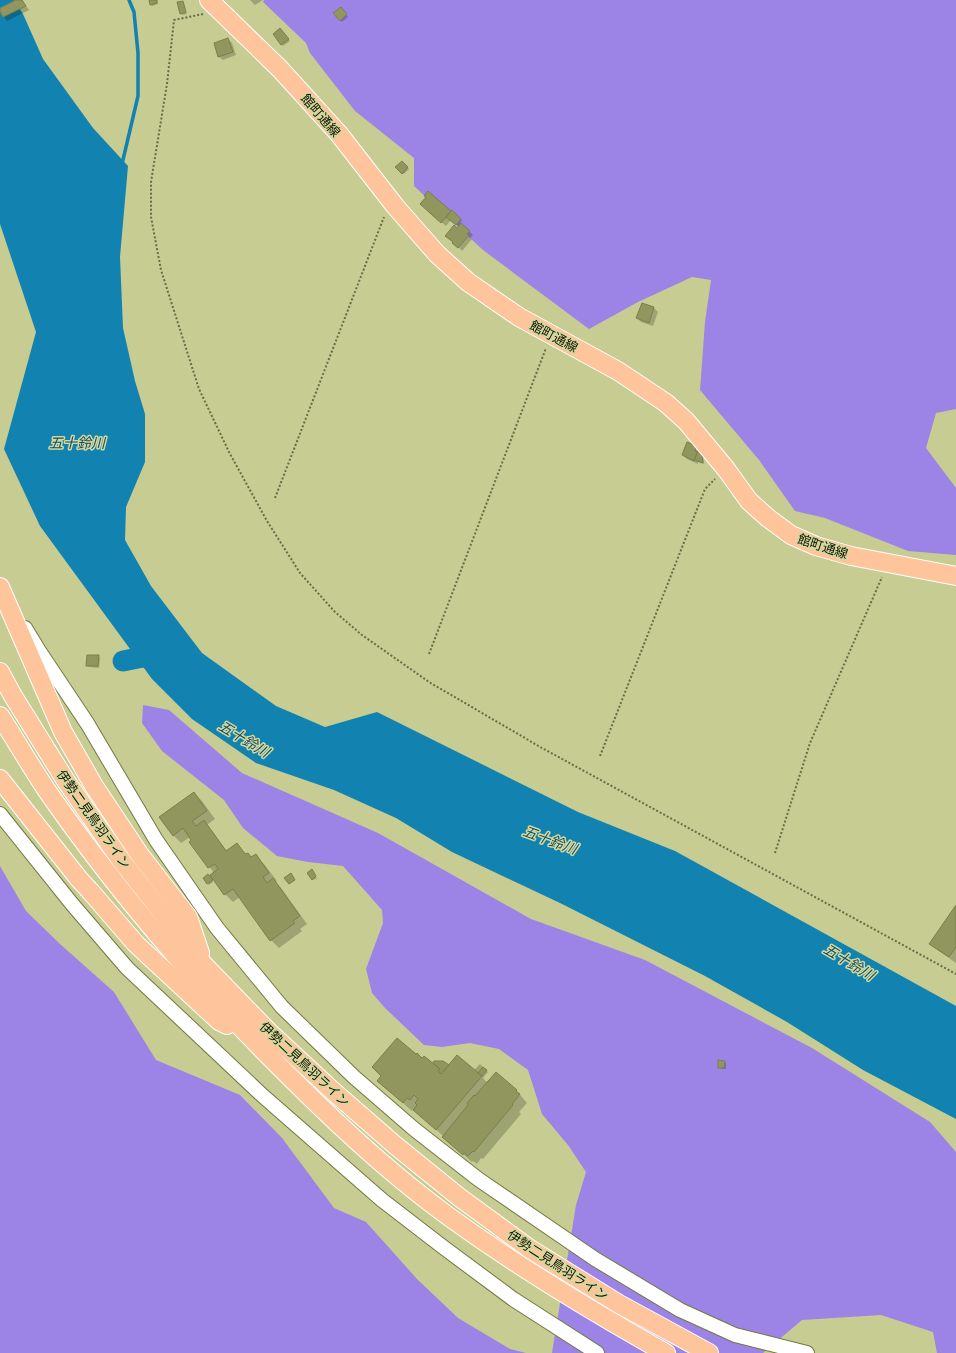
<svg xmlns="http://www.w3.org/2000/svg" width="956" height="1353" viewBox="0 0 956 1353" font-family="'Exo 2','Noto Sans JP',sans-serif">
  <rect width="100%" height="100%" fill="#c6cc92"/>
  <g fill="#9c84e6">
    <path d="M 264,0 L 956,0 L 956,409 L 936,413 L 926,448 L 956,488 L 956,555 L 908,551 L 825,518 L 795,511 L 759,460 L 700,390 L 705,322 L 711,280 L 692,277 L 638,302 L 589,329 L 483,250 L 414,186 L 414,158 L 355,111 L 310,53 L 306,43 L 263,2 Z"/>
    <path d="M 143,705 L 169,710 L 242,773 L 378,833 L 531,919 L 645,960 L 812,1048 L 930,1122 L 956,1152 L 956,1353 L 937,1353 L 933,1332 L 881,1315 L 802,1320 L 763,1353 L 552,1353 L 576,1205 L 586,1172 L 568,1145 L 542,1114 L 528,1070 L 499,1049 L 470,1043 L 442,1047 L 424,1045 L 385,1008 L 372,993 L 366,969 L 383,923 L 382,910 L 343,866 L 308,862 L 277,856 L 243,828 L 224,800 L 162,751 L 142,723 Z"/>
    <path d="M 0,866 L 26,911 L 60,944 L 114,992 L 156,1060 L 240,1095 L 282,1138 L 334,1208 L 366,1222 L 417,1279 L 458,1318 L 510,1349 L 526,1353 L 0,1353 Z"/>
  </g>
  <path fill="#1282b0" d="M 0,0 L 14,0 L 23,14 L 43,59 L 93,128 L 128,166 L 120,257 L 123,328 L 135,381 L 145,414 L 145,462 L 126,507 L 125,540 L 151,586 L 202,653 L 276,706 L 325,727 L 377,712 L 578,812 L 675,851 L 956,1006 L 956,1119 L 863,1070 L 787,1022 L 705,976 L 560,903 L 452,852 L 396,818 L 334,790 L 256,763 L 192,719 L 152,679 L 40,526 L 4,449 L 36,332 L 0,224 Z"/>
  <g fill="#0003">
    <path d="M 18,0 L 22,0 L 29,10 L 7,21 L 4,17 L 0,9 Z"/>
    <path d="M 154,0 L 157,0 L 158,4 L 152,6 L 151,4 Z"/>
    <path d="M 250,0 L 263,0 L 255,5 Z"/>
    <path d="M 182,2 L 187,14 L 182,15 L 181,13 Z"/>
    <path d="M 341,8 L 348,17 L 342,22 L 335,14 Z"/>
    <path d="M 282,31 L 290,41 L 283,46 L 274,34 Z"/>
    <path d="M 228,39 L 232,43 L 236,55 L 223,60 L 219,57 L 215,43 Z"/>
    <path d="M 402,162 L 409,169 L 404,174 L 397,167 Z"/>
    <path d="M 428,192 L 461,219 L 462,221 L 460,223 L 473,235 L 470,238 L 472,239 L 462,251 L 454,242 L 457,229 L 459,227 L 451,220 L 446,226 L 425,208 Z"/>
    <path d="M 642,304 L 654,308 L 658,312 L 653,326 L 641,322 L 637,318 Z"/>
    <path d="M 696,447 L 700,451 L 699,453 L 703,456 L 704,464 L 698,462 L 698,464 L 687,459 L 683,455 Z"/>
    <path d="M 98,656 L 100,658 L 99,668 L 89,667 L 87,665 Z"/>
    <path d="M 194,793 L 202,801 L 215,819 L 207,825 L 227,851 L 237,844 L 247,855 L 248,854 L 252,858 L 256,856 L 264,864 L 277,881 L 275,882 L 281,888 L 307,924 L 300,929 L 302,931 L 279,948 L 271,940 L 240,897 L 233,902 L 225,894 L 214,873 L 190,842 L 193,840 L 190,837 L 181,843 L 173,835 Z"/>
    <path d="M 313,872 L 317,878 L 314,880 L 312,879 Z"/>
    <path d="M 210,877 L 213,882 L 209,885 L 208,884 Z"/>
    <path d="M 956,906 L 956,963 L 939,951 L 931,943 Z"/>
    <path d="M 422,1059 L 436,1067 L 437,1066 L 449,1067 L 474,1070 L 480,1064 L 488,1072 L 483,1078 L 488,1083 L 516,1090 L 527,1103 L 519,1112 L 521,1114 L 483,1159 L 481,1158 L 477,1164 L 473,1161 L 472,1162 L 413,1109 L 412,1111 L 378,1081 Z"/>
    <path d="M 724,1062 L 726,1063 L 726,1069 L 721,1069 L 719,1067 Z"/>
  </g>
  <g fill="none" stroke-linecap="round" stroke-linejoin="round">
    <path stroke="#1282b0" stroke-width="3.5" d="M 122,164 L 138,96 L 138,53 L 134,12 L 129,0"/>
    <path stroke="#1282b0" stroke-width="21" d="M 123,661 L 158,654"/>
  </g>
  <g fill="#90965d" stroke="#7b8049">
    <path d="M 16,0 L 22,0 L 26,6 L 3,17 L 0,12 L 0,8 Z"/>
    <path d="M 149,0 L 157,0 L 157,3 L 150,5 Z"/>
    <path d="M 183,1 L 186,12 L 180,14 L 177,2 Z"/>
    <path d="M 341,7 L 347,14 L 340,21 L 333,13 Z"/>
    <path d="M 280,28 L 289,39 L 281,45 L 273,34 Z"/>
    <path d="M 228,38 L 233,52 L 218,57 L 214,43 Z"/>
    <path d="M 402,161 L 408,167 L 402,174 L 395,167 Z"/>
    <path d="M 428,191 L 451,211 L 441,223 L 420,204 L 426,197 L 424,196 Z"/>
    <path d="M 452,210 L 461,219 L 456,225 L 446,217 Z"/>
    <path d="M 461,223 L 470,231 L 467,234 L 469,235 L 458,248 L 452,243 L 453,242 L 445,236 L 454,225 L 457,228 Z"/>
    <path d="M 642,303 L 654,307 L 649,323 L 636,318 Z"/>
    <path d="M 687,442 L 697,446 L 695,451 L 698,452 L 694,461 L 682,455 Z"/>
    <path d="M 698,451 L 702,453 L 703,463 L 694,460 Z"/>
    <path d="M 87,655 L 99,655 L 98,666 L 86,666 Z"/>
    <path d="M 194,792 L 207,811 L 192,821 L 196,826 L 204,820 L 226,851 L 237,843 L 245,854 L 248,853 L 251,857 L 256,854 L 269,873 L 263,877 L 267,883 L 273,878 L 300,916 L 293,921 L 295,923 L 270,941 L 233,889 L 224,895 L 210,875 L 218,869 L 215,864 L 208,868 L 189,842 L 191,840 L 183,828 L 173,836 L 159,817 Z"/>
    <path d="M 312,869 L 316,876 L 312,880 L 307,873 Z"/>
    <path d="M 291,873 L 295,880 L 289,884 L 284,878 Z"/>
    <path d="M 208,874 L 213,880 L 207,884 L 203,878 Z"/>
    <path d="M 956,905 L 956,947 L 949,957 L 929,944 Z"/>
    <path d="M 397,1038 L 416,1054 L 417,1053 L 422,1058 L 424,1056 L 440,1069 L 438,1071 L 441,1074 L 457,1055 L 482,1076 L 436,1130 L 413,1110 L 417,1105 L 415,1103 L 418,1099 L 414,1095 L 410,1100 L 407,1098 L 403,1103 L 377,1081 L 381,1076 L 372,1067 Z"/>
    <path d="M 718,1060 L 725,1061 L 724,1068 L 718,1068 Z"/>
    <path d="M 434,1061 L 443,1061 L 449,1065 L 441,1074 L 438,1071 L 440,1069 L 433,1063 Z"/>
    <path d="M 483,1067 L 487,1070 L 482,1076 L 478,1073 Z"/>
    <path d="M 496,1072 L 517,1090 L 516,1091 L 520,1094 L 512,1104 L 513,1105 L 474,1152 L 473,1151 L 468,1156 L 464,1153 L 463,1155 L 442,1137 L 468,1105 L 467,1103 L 474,1095 L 475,1096 Z"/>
  </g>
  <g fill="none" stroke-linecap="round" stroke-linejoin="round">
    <g stroke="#737840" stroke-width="16">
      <g id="minor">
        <path d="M 25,628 L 39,651 L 87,723 L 156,840 L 217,928 L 282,1007 L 354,1077 L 414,1129 L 478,1179 L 595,1259 L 680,1310 L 735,1335 L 807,1353"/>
        <path d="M 0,814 L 72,904 L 127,968 L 263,1096 L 382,1200 L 443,1247 L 513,1299 L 597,1353"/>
      </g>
    </g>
    <g stroke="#fff" stroke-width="20">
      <g id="major">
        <path d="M 209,0 L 280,69 L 339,134 L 395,206 L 437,254 L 468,282 L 519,317 L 618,371 L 666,403 L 686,421 L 726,469 L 749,501 L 768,518 L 791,535 L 816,546 L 851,556 L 956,576"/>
        <path d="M 0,587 L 63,732 L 94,786 L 140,855 L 188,917 L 200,953"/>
        <path d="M 0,672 L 13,696 L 66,781 L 123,863 L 204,965 L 268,1031 L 334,1092 L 396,1146 L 459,1197 L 530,1249 L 619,1304 L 709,1353"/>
        <path d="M 0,716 C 17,742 32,769 50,795 C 122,898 203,992 293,1080 C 341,1128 392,1175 448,1216 C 517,1266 591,1311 666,1353"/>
        <path d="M 0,779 L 79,879 L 91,892 L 136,944 L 219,1021 L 227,1025"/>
      </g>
    </g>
    <g stroke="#696c46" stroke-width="2" stroke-dasharray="2 2" stroke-linecap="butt">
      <path d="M 203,14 L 174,20 L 167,84 L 151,182 L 151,217 L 161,270 L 199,389 L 229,452 L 267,521 L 300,573 L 335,612 L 362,635 L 429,682 L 542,748 L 956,974"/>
      <path d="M 275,498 L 384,217"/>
      <path d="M 429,654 L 546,348"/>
      <path d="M 600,756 L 705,489 L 715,479"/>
      <path d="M 775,853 L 810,743 L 882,577"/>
    </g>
    <use href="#minor" stroke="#fff" stroke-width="14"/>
    <use href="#major" stroke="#fec49b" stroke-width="18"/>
  </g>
  <g text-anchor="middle" stroke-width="3" stroke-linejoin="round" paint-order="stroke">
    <g font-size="13" fill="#121300" stroke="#d3d99e">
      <text transform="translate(321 115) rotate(49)" y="5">館町通線</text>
      <text transform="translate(554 336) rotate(28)" y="5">館町通線</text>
      <text transform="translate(823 546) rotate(18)" y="5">館町通線</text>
      <text transform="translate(94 819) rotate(55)" y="5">伊勢二見鳥羽ライン</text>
      <text transform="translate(305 1064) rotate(43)" y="5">伊勢二見鳥羽ライン</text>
      <text transform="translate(558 1265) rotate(33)" y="5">伊勢二見鳥羽ライン</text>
    </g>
    <g font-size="14" font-style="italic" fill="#144a63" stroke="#d3d99e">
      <text x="77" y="448">五十鈴川</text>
      <text transform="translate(244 739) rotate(31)" y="5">五十鈴川</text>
      <text transform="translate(550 840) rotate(20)" y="5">五十鈴川</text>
      <text transform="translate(849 962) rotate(31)" y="5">五十鈴川</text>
    </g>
  </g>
</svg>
